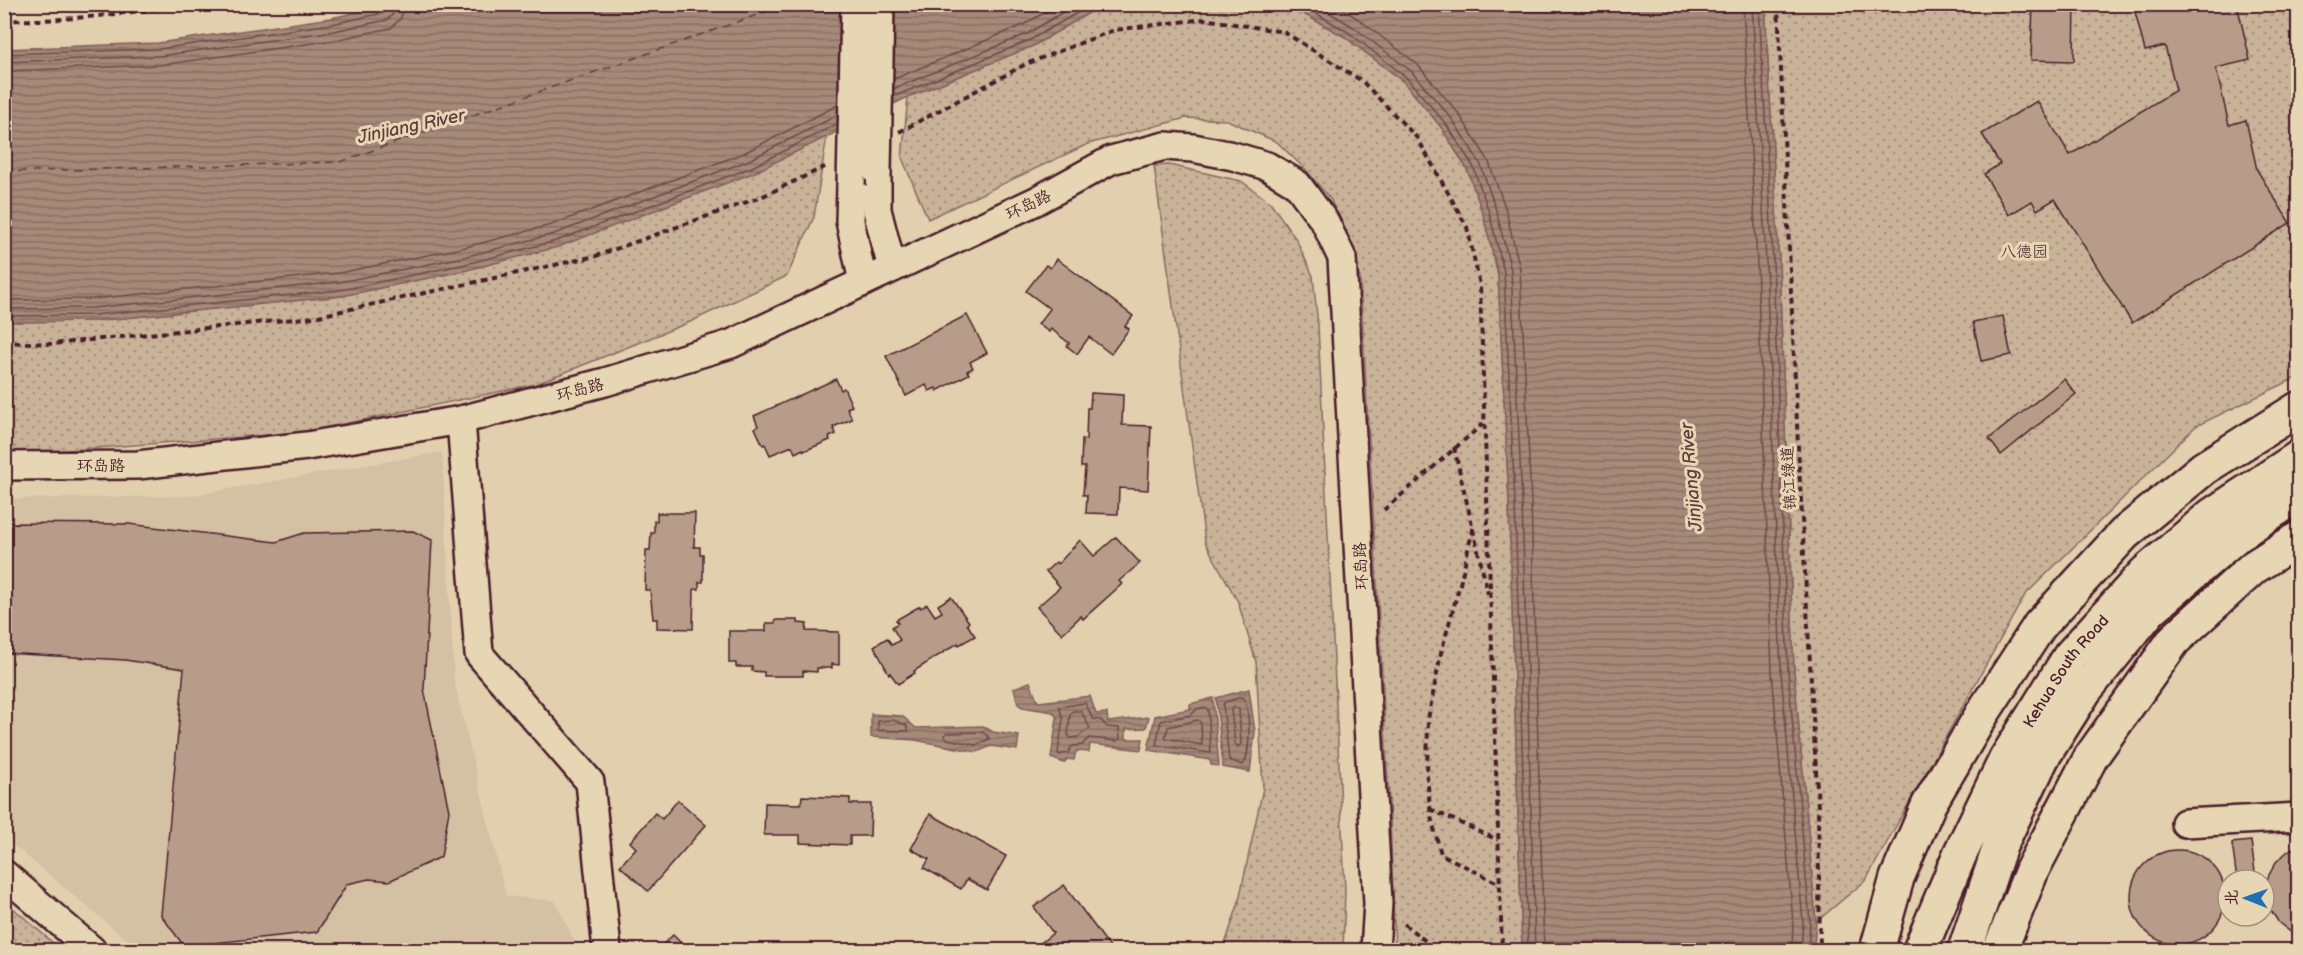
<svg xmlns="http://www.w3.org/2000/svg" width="2303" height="955" viewBox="0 0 2303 955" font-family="'Balsamiq Sans','LXGW WenKai TC',sans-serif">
  <defs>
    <pattern id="park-dots" width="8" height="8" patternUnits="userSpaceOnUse" patternTransform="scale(1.5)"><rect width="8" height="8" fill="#c8b298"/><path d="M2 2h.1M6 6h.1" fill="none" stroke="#a4907c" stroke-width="1.8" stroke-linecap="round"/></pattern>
    <pattern id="water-rules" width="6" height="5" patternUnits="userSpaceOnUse" patternTransform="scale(1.5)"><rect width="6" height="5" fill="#a58979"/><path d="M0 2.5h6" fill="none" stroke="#886f63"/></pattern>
  </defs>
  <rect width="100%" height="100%" fill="#e1cfae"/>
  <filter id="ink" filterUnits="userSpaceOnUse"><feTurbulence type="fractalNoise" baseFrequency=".0167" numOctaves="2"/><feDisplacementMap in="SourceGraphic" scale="12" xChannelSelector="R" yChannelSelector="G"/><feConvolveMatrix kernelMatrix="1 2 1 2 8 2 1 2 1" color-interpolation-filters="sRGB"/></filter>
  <g filter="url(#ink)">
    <path fill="#d4c0a3" d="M 442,452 L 454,681 L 506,896 L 555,901 L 579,950 L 139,950 L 5,838 L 4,499 L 188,496 Z"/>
    <g fill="url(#park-dots)" stroke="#896862" stroke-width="1.5">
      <path d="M 1273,4 L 1295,9 L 1345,37 L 1403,81 L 1441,127 L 1467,169 L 1483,214 L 1498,274 L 1509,503 L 1522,950 L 1395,950 L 1390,818 L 1360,278 L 1331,200 L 1307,171 L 1277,142 L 1227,120 L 1186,118 L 1088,144 L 928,219 L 902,158 L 908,97 L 1033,46 L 1092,11 L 1130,5 Z"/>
      <path d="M 1765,5 L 2298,5 L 2298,377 L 2196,426 L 2025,595 L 1866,880 L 1816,922 L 1794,671 L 1779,262 Z"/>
      <path d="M 827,136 L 814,217 L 787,276 L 690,322 L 536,384 L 305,432 L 43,452 L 5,451 L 5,322 L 94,321 L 342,296 L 467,270 L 753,173 Z"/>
      <path d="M 1169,165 L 1241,181 L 1271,203 L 1296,239 L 1313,276 L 1318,326 L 1345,891 L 1343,950 L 1223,950 L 1238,905 L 1263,788 L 1256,662 L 1238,602 L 1205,542 L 1154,166 Z"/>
      <path d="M 4,901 L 5,901 L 61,950 L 5,950 Z"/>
    </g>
    <g fill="url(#water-rules)" stroke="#815f5a" stroke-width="1.5">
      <path d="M 395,4 L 1130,5 L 1092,11 L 1033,46 L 908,97 L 753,173 L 558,247 L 467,270 L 342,296 L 94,321 L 5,322 L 4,49 L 158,43 L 331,18 Z"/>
      <path d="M 1273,5 L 1765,5 L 1779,262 L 1794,671 L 1816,922 L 1814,950 L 1522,950 L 1509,503 L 1498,274 L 1483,214 L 1467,169 L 1441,127 L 1403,81 L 1345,37 L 1295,9 Z"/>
      <path d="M 1030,682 L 1038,702 L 1090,696 L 1096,714 L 1107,713 L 1108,722 L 1149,717 L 1146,728 L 1126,729 L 1126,739 L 1143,739 L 1141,750 L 1090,744 L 1089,752 L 1076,751 L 1074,760 L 1067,759 L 1064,763 L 1051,758 L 1057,718 L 1053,712 L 1022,707 L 1018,704 L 1014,688 Z"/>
      <path d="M 1249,689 L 1255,732 L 1250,772 L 1223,767 L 1216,698 Z"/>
      <path d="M 1213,698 L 1219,766 L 1211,765 L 1210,760 L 1148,750 L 1155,716 L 1190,709 L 1190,704 Z"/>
      <path d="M 871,714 L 902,716 L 916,728 L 983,726 L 993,732 L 1019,736 L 1017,750 L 991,746 L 977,752 L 915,740 L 871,737 Z"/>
    </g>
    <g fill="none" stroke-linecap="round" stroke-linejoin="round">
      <g stroke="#6e494a" stroke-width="1.5">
        <path d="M 1300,4 L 1348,32 L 1406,77 L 1446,124 L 1473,166 L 1489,212 L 1504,272 L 1515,503 L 1528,950"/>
        <path d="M 1315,4 L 1352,26 L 1411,71 L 1452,119 L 1480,163 L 1496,210 L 1511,270 L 1522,502 L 1535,950"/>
        <path d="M 1333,4 L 1357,18 L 1417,64 L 1459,114 L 1488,160 L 1505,207 L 1520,269 L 1531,502 L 1544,950"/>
        <path d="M 1743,4 L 1757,263 L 1772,672 L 1793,922 L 1792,950"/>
        <path d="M 1752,4 L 1766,262 L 1781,672 L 1803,922 L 1801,950"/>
        <path d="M 1759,4 L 1773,262 L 1788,671 L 1810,922 L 1808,950"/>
        <path d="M 4,54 L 159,49 L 332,24 L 383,13 L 387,10 L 388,4"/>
        <path d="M 4,62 L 159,56 L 334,31 L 387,20 L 393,14 L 395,4"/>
        <path d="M 4,71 L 160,65 L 335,40 L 391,28 L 401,18 L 404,4"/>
        <path d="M 894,79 L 1023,25 L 1059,4"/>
        <path d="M 893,89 L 1027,34 L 1076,4"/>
        <path d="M 893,97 L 1030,40 L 1089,6 L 1095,4"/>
        <path d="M 4,300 L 93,299 L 339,273 L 462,248 L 551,225 L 699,170 L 744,153 L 838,105"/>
        <path d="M 4,309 L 93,308 L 340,282 L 464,257 L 554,234 L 702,178 L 747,161 L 838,115"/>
        <path d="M 4,316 L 94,315 L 341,290 L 466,264 L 556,241 L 705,185 L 750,168 L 837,124"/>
        <path d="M 1242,697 C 1251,706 1251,756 1243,765 L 1229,760 L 1223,705 L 1225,702 Z"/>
        <path d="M 1085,703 L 1093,719 L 1101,720 L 1107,727 L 1119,728 L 1120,739 L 1117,741 L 1089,738 L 1082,745 L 1072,746 L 1068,753 L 1059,755 L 1058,752 L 1063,719 L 1059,707 Z"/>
        <path d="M 1205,707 L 1208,710 L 1211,753 L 1156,745 L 1161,721 L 1191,715 L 1197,709 Z"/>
        <path d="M 1234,707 L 1239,708 L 1241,744 L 1238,747 L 1235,744 L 1231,710 Z"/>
        <path d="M 1073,711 L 1081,711 L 1090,728 L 1078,737 L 1071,738 L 1068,735 L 1070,714 Z"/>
        <path d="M 893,720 L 906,725 L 909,731 L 878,730 L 878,721 Z"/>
        <path d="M 1198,720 L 1201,723 L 1202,745 L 1165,738 L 1168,727 Z"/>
        <path d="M 982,732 L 988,736 L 989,739 L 976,745 L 947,739 L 944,736 L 947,733 Z"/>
      </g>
      <path stroke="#613a3e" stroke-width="1.5" stroke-dasharray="8 6" stroke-linecap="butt" d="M 4,172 L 340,162 L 788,4"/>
    </g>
    <g fill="#b79d89" stroke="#4a1f2b" stroke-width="1.5">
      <path d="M 2033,4 L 2075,4 L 2074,61 L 2031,60 Z"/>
      <path d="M 2133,4 L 2237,4 L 2250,60 L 2216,68 L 2229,125 L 2246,120 L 2257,170 L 2290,223 L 2132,323 L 2055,199 L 2037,210 L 2032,201 L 2009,215 L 1984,174 L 2000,164 L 1982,134 L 2037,101 L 2070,155 L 2176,90 L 2165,46 L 2145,51 Z"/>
      <path d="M 1057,259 L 1133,316 L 1125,326 L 1129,329 L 1111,354 L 1089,337 L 1077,354 L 1067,346 L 1069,343 L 1051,329 L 1049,332 L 1038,324 L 1050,309 L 1026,291 L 1046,265 L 1050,268 Z"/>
      <path d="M 967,315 L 987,353 L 970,362 L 973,368 L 967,371 L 969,374 L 937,391 L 936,388 L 929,391 L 926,385 L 906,396 L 886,356 Z"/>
      <path d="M 2003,316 L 2011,355 L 1981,361 L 1973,322 Z"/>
      <path d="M 836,379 L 841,390 L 844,388 L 852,406 L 847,408 L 852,419 L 833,427 L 836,434 L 829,437 L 830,440 L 804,451 L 803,449 L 795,453 L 792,446 L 770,455 L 765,444 L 763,445 L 755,428 L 758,426 L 754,416 Z"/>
      <path d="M 2064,379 L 2076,394 L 2001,455 L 1989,439 Z"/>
      <path d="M 1091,393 L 1123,395 L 1122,425 L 1151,426 L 1148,490 L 1119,488 L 1118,514 L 1086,513 L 1087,495 L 1083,495 L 1085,467 L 1081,467 L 1082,439 L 1086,440 L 1087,408 L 1090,408 Z"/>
      <path d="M 657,513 L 695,513 L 694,547 L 700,547 L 700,554 L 703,554 L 703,582 L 699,582 L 699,589 L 694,589 L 693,629 L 657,628 L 657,619 L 653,619 L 650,590 L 645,590 L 646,550 L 650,550 L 651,533 L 654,533 L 654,521 L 657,521 Z"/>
      <path d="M 4,523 L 129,524 L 276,542 L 304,533 L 413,531 L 432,540 L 424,689 L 449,811 L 441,857 L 389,881 L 369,879 L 347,884 L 317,932 L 184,946 L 161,915 L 184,669 L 125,660 L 4,653 Z"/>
      <path d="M 1116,537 L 1140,563 L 1119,581 L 1122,584 L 1083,619 L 1081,616 L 1062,634 L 1037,607 L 1060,587 L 1046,571 L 1056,562 L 1058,564 L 1080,540 L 1094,556 Z"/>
      <path d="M 951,597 L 969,622 L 967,624 L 975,636 L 959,645 L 958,643 L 914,671 L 915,673 L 898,684 L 890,673 L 889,674 L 874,646 L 887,638 L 892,645 L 900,640 L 892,627 L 898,623 L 896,620 L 920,606 L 921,608 L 927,604 L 935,616 L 942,612 L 938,605 Z"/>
      <path d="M 776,620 L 798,620 L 798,623 L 807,624 L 806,631 L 839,632 L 839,665 L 832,664 L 832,668 L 817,668 L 817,672 L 803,671 L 803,676 L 764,676 L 764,672 L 752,671 L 752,667 L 736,667 L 736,663 L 729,663 L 729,631 L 766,631 L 766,623 L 775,623 Z"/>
      <path d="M 802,796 L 850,798 L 850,804 L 871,804 L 870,836 L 850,836 L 850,845 L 800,843 L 800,835 L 764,835 L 765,803 L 801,804 Z"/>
      <path d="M 678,800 L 706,825 L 648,891 L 620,866 L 636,848 L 630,842 L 655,813 L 662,819 Z"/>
      <path d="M 930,814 L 1006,856 L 987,890 L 967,879 L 961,889 L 924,868 L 929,859 L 911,849 Z"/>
      <path d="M 2251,841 L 2256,880 L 2237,880 L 2232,843 Z"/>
      <path d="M 2298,846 L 2298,935 L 2292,933 L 2279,923 L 2270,909 L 2266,893 L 2268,877 L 2276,862 L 2288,851 Z"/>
      <circle cx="2178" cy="897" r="47"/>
      <path d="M 1064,885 L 1112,950 L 1042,950 L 1038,945 L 1053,933 L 1034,907 Z"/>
      <path d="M 673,935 L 687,949 L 690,946 L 695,950 L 657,950 Z"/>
      <path d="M 434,945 L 552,947 L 552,950 L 434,950 Z"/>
    </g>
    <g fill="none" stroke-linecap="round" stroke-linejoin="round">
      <g stroke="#4a1f2b" stroke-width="32">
        <g id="minor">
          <path d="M 877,172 L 877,210 L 892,268"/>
          <path d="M 851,185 L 850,221 L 863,282"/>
          <path d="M 461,420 L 479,654 L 590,782 L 607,950"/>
          <path d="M 4,466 L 138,465 L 307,446 L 461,420 L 605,382 L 731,344 L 1036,201 L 1111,160 L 1165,146 L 1193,148 L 1233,156 L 1267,166 L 1297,184 L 1325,222 L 1342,258 L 1378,903 L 1375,950"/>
          <path d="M 2185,823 L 2298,817"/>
          <path d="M 4,874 L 92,950"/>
        </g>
      </g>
      <g stroke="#4a1f2b" stroke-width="38">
        <g id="major">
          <path d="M 1877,950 L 1897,878 L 1929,804 L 1982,714 L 2040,625 L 2124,534 L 2204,468 L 2298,409"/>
          <path d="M 2000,950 L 2032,870 L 2091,757 L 2174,640 L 2254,567 L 2298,539"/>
        </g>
      </g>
      <g stroke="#4a1f2b" stroke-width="38">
        <g id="highway">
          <path id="s1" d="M 1920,950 L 1960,854 L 2006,759 L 2070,656 L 2145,573 L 2212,515 L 2298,458"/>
          <path d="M 1965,950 L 2000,846 L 2042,758 L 2085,690 L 2150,610 L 2237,535 L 2298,495"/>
        </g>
      </g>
      <g stroke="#4a1f2b" stroke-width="4" stroke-dasharray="6 4.5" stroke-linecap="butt">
        <path d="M 1778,4 L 1798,446 L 1818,807 L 1820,950"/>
        <path d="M 4,20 C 63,22 130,13 188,4"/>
        <path d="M 899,132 L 1026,64 L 1114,30 L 1204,19 L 1284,32 L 1362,81 L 1418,139 L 1467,227 L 1480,285 L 1502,950"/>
        <path d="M 4,342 L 52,344 L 314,317 L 596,256 L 761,197 L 829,165"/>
        <path d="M 1454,447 L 1488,594"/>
        <path d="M 1384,510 L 1484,423"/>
        <path d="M 1473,528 L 1461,580 L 1441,653 L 1428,719 L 1427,777 L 1431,817 L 1441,854 L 1500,884"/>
        <path d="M 1430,809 L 1498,840"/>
        <path d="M 1404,924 L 1437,950"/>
      </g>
      <use href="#minor" stroke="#e7d6b3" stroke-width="27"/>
      <use href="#major" stroke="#e7d6b3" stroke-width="33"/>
      <use href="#highway" stroke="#e7d6b3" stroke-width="33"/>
      <g stroke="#4a1f2b" stroke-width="32" stroke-linecap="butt">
        <g id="minor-bridge">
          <path d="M 877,172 L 880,4"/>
          <path d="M 851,185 L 855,4"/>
        </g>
      </g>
      <use href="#minor-bridge" stroke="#e7d6b3" stroke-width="27"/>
    </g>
  </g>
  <g text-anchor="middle" stroke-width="6" stroke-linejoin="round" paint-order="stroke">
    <g font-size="16" fill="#4a1f2b" stroke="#e7d6b3">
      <text transform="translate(1028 204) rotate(-26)" y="6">环岛路</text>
      <text transform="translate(580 389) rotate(-15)" y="6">环岛路</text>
      <text x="101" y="471">环岛路</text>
      <text transform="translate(1788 478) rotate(-93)" y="6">锦江绿道</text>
      <text transform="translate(1360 566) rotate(-93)" y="6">环岛路</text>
      <text dy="6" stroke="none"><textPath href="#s1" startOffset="316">Kehua South Road</textPath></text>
    </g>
    <g font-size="16" fill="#633c41" stroke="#e7d6b3">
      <text x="2024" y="257">八德园</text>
    </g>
    <g font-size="18" font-style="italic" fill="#613a3e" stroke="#e7d6b3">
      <text transform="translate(411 126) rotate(-12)" y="6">Jinjiang River</text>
      <text transform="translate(1691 477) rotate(-95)" y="6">Jinjiang River</text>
    </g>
  </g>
  <rect width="2303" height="955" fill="none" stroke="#e7d6b3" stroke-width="24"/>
  <rect x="12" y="12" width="2279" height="931" fill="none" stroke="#4a1f2b" stroke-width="2" filter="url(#ink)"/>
  <g transform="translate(2246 898) rotate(271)"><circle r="28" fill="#e7d6b3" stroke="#a88d7d" stroke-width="1.5"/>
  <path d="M0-4.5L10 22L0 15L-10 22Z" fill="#1f6fb2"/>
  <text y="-9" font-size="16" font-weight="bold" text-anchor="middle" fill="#4a1f2b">北</text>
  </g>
</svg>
